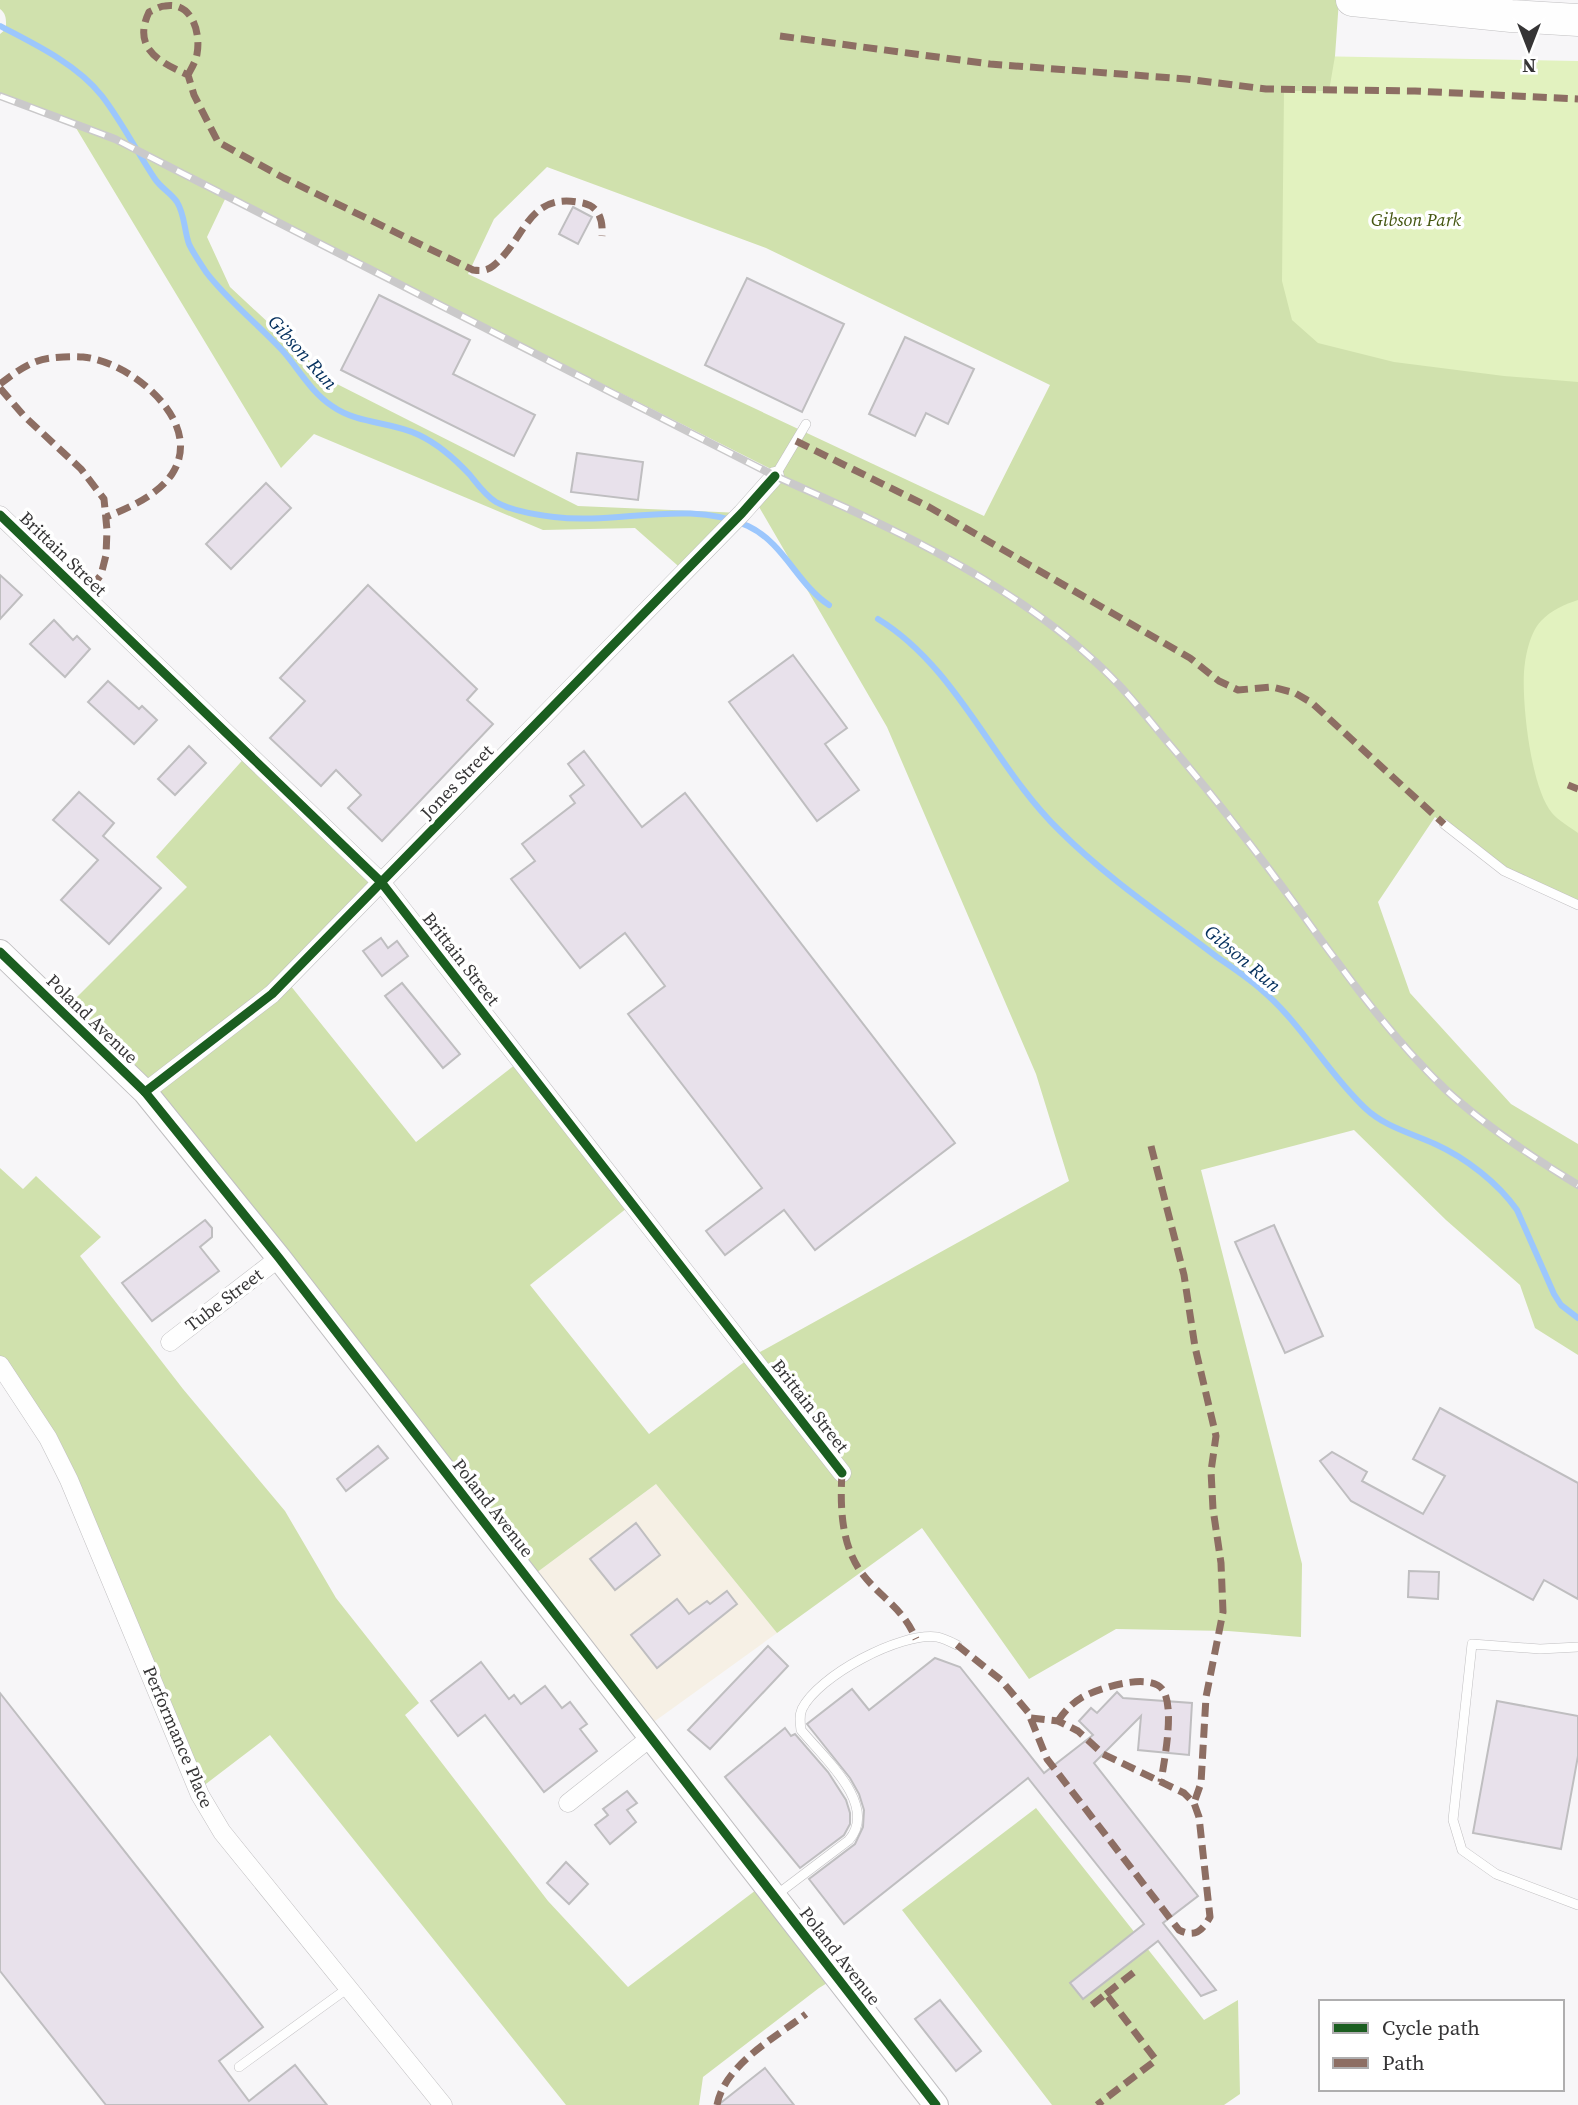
<svg xmlns="http://www.w3.org/2000/svg" width="1578" height="2105" viewBox="0 0 1578 2105" font-family="'Source Serif 4',serif">
  <rect width="100%" height="100%" fill="#f7f6f8"/>
  <path fill="#f6f0e5" d="M 656,1484 L 777,1633 L 644,1729 L 528,1579 Z"/>
  <path fill="#e2f2bf" d="M 1253,55 L 1578,61 L 1578,866 L 1260,562 Z"/>
  <g fill="#d0e1ad" fill-rule="evenodd">
    <path d="M 0,0 L 1339,0 L 1335,56 L 1329,91 L 1284,91 L 1282,281 L 1292,320 L 1318,343 L 1394,362 L 1504,376 L 1578,382 L 1578,600 C 1565,604 1550,611 1541,621 C 1530,632 1525,657 1524,672 C 1522,705 1531,788 1552,813 C 1559,821 1570,827 1578,833 L 1578,905 L 1504,871 L 1435,817 L 1378,902 L 1410,993 L 1511,1104 L 1578,1144 L 1578,1355 L 1535,1328 L 1520,1285 L 1446,1220 L 1354,1130 L 1201,1170 L 1302,1564 L 1301,1637 L 1228,1631 L 1116,1629 L 1029,1679 L 922,1528 L 777,1633 L 656,1484 L 528,1579 L 400,1413 L 62,1012 L 187,887 L 156,857 L 248,754 L 381,882 L 286,980 L 416,1142 L 520,1061 L 632,1204 L 530,1285 L 649,1434 L 751,1357 L 1069,1181 L 1036,1074 L 887,727 L 755,500 L 777,472 L 227,195 L 207,237 L 230,287 L 331,381 L 578,506 L 742,513 L 685,572 L 635,528 L 543,530 L 314,434 L 281,468 L 73,123 L 0,96 L 0,34 L 6,29 C 6,21 7,14 0,9 ZM 547,167 L 766,248 L 1050,385 L 984,516 L 468,274 L 494,219 Z"/>
    <path d="M 0,1168 L 23,1189 L 36,1176 L 101,1237 L 80,1256 L 183,1389 L 285,1511 L 336,1598 L 419,1703 L 405,1715 L 548,1901 L 628,1987 L 764,1884 L 837,1977 L 819,1988 L 703,2077 L 699,2105 L 566,2105 L 270,1735 L 198,1790 L 94,1537 L 0,1365 Z"/>
    <path d="M 1036,1808 L 1204,2020 L 1238,2000 L 1240,2094 L 1224,2105 L 1052,2105 L 902,1910 Z"/>
  </g>
  <g fill="none" stroke-linecap="round" stroke-linejoin="round">
    <g stroke="#9cc7fd" stroke-width="6">
      <path d="M 0,26 C 35,44 78,65 102,96 C 122,122 137,152 155,179 C 161,188 171,193 177,202 C 185,215 184,230 189,244 C 193,253 201,264 206,272 C 228,301 257,323 282,350 C 299,369 310,391 332,406 C 359,425 391,421 419,435 C 438,444 456,460 470,475 C 478,485 486,496 496,502 C 512,511 537,515 554,517 C 618,525 687,499 748,526 C 784,543 798,585 829,605"/>
      <path d="M 878,619 C 958,668 993,766 1060,831 C 1107,878 1165,917 1217,957 C 1233,968 1250,979 1264,992 C 1303,1026 1328,1073 1365,1108 C 1385,1127 1411,1133 1435,1144 C 1466,1158 1498,1183 1517,1210 L 1554,1294 L 1561,1305 L 1578,1318"/>
    </g>
  </g>
  <g fill="#e8e1eb" stroke="#bfbec0" stroke-width="2">
    <path d="M 573,207 L 592,217 L 578,244 L 559,234 Z"/>
    <path d="M 747,278 L 844,324 L 802,412 L 705,365 Z"/>
    <path d="M 379,295 L 470,340 L 453,374 L 535,415 L 514,456 L 341,370 Z"/>
    <path d="M 905,337 L 974,369 L 948,424 L 926,413 L 915,436 L 869,414 Z"/>
    <path d="M 577,453 L 643,462 L 638,500 L 571,492 Z"/>
    <path d="M 266,483 L 291,508 L 231,569 L 206,544 Z"/>
    <path d="M 0,575 L 22,595 L 0,619 Z"/>
    <path d="M 368,585 L 477,689 L 467,700 L 493,724 L 382,841 L 348,808 L 361,795 L 336,770 L 321,786 L 270,738 L 305,701 L 280,678 Z"/>
    <path d="M 54,620 L 73,640 L 77,636 L 90,649 L 65,677 L 30,644 Z"/>
    <path d="M 793,655 L 847,728 L 825,744 L 859,790 L 817,821 L 729,702 Z"/>
    <path d="M 108,681 L 139,709 L 142,706 L 157,720 L 134,744 L 88,702 Z"/>
    <path d="M 189,746 L 206,763 L 175,795 L 158,779 Z"/>
    <path d="M 584,751 L 642,827 L 685,793 L 955,1143 L 815,1250 L 784,1210 L 725,1255 L 706,1231 L 762,1188 L 628,1014 L 665,986 L 625,933 L 580,968 L 511,879 L 535,861 L 522,844 L 575,803 L 570,796 L 584,785 L 568,764 Z"/>
    <path d="M 79,792 L 114,823 L 103,836 L 161,888 L 109,944 L 61,900 L 98,860 L 53,820 Z"/>
    <path d="M 381,938 L 388,948 L 397,941 L 408,956 L 382,976 L 363,951 Z"/>
    <path d="M 402,983 L 460,1054 L 443,1068 L 385,996 Z"/>
    <path d="M 205,1220 L 212,1228 L 212,1237 L 200,1247 L 219,1271 L 152,1321 L 122,1283 Z"/>
    <path d="M 1274,1225 L 1323,1336 L 1285,1353 L 1235,1242 Z"/>
    <path d="M 1440,1408 L 1578,1483 L 1578,1599 L 1544,1580 L 1533,1600 L 1351,1501 L 1320,1461 L 1332,1452 L 1367,1472 L 1362,1481 L 1423,1514 L 1445,1476 L 1413,1459 Z"/>
    <path d="M 378,1446 L 388,1458 L 346,1491 L 337,1479 Z"/>
    <path d="M 636,1523 L 660,1555 L 615,1590 L 590,1559 Z"/>
    <path d="M 1409,1571 L 1439,1572 L 1438,1599 L 1408,1597 Z"/>
    <path d="M 727,1591 L 737,1604 L 657,1668 L 631,1635 L 677,1599 L 689,1614 L 707,1601 L 710,1604 Z"/>
    <path d="M 768,1646 L 788,1666 L 710,1749 L 688,1730 Z"/>
    <path d="M 935,1658 L 960,1667 L 1044,1773 L 1093,1735 L 1079,1721 L 1091,1708 L 1097,1713 L 1117,1692 L 1123,1698 L 1192,1703 L 1189,1755 L 1138,1750 L 1141,1716 L 1094,1763 L 1198,1896 L 1163,1923 L 1216,1990 L 1201,1996 L 1158,1941 L 1083,1999 L 1070,1983 L 1144,1924 L 1028,1778 L 844,1924 L 809,1879 L 855,1844 L 863,1827 L 864,1810 L 859,1794 L 850,1778 L 807,1724 L 852,1689 L 869,1710 Z"/>
    <path d="M 481,1662 L 509,1699 L 514,1695 L 521,1704 L 545,1686 L 562,1708 L 570,1702 L 587,1724 L 580,1729 L 597,1751 L 544,1792 L 485,1715 L 458,1736 L 431,1701 Z"/>
    <path d="M 0,1693 L 263,2027 L 219,2061 L 249,2101 L 295,2065 L 327,2105 L 106,2105 L 0,1971 Z"/>
    <path d="M 1497,1701 L 1578,1716 L 1578,1756 L 1561,1849 L 1473,1833 Z"/>
    <path d="M 785,1728 L 791,1736 L 795,1734 L 828,1772 L 846,1800 L 850,1813 L 850,1824 L 844,1835 L 800,1868 L 725,1777 Z"/>
    <path d="M 627,1791 L 637,1803 L 627,1810 L 636,1822 L 610,1844 L 595,1825 L 608,1815 L 603,1809 Z"/>
    <path d="M 566,1862 L 588,1884 L 569,1904 L 547,1883 Z"/>
    <path d="M 940,2000 L 981,2051 L 956,2071 L 915,2019 Z"/>
    <path d="M 765,2068 L 794,2105 L 718,2105 Z"/>
  </g>
  <g fill="none" stroke-linecap="round" stroke-linejoin="round">
    <g stroke="#c0bfc1" stroke-width="10">
      <g id="lane">
        <path d="M 775,476 L 806,424"/>
        <path d="M 1444,824 L 1504,871 L 1578,905"/>
        <path d="M 1578,1647 L 1540,1649 L 1472,1644 L 1453,1820 L 1462,1850 L 1496,1874 L 1578,1905"/>
        <path d="M 775,1896 L 849,1840 C 879,1805 823,1757 801,1730 C 800,1722 799,1716 802,1709 C 818,1676 900,1632 937,1637 C 943,1638 951,1642 957,1645"/>
        <path d="M 239,2067 L 348,1988"/>
      </g>
    </g>
    <g stroke="#c0bfc1" stroke-width="19">
      <g id="street">
        <path d="M 0,515 L 381,882 L 842,1473"/>
        <path d="M 145,1092 L 272,994 L 742,513 L 775,476"/>
        <path d="M 170,1342 L 279,1258"/>
        <path d="M 0,1365 L 48,1438 L 69,1480 L 200,1795 L 222,1832 L 443,2105"/>
        <path d="M 568,1803 L 650,1738"/>
      </g>
    </g>
    <g stroke="#c0bfc1" stroke-width="26">
      <path id="secondary" d="M 0,952 L 145,1092 L 279,1258 L 936,2105"/>
    </g>
    <g stroke="#c0bfc1" stroke-width="33">
      <path id="highway" d="M 1352,0 L 1511,16 L 1578,20"/>
    </g>
    <use href="#lane" stroke="#fefefe" stroke-width="9"/>
    <use href="#street" stroke="#fefefe" stroke-width="18"/>
    <use href="#secondary" stroke="#fefefe" stroke-width="24"/>
    <use href="#highway" stroke="#fefefe" stroke-width="32"/>
    <g stroke="#cac9ca" stroke-width="8">
      <path id="rail" d="M 0,96 L 115,139 L 775,476 C 897,530 1025,587 1119,685 C 1135,702 1150,721 1165,739 C 1212,794 1257,852 1300,911 C 1345,973 1390,1036 1445,1089 C 1485,1126 1532,1157 1578,1185"/>
    </g>
    <use href="#rail" stroke="#fff" stroke-width="5" stroke-dasharray="16" stroke-linecap="butt"/>
    <g stroke="#8d6e63" stroke-width="7" stroke-dasharray="14 7" stroke-linecap="butt">
      <path d="M 780,36 L 990,64 L 1186,79 L 1266,89 L 1415,91 L 1578,99"/>
      <path d="M 188,75 C 191,69 196,61 197,54 C 201,33 192,1 165,6 C 160,6 154,10 149,12 C 132,48 159,62 188,75 L 194,95 L 218,142 L 284,178 L 473,270 C 481,271 487,271 493,266 C 527,238 527,191 583,203 C 600,207 603,221 602,236"/>
      <path d="M 0,384 C 16,372 31,360 51,358 C 61,357 73,356 83,357 C 130,361 206,422 172,474 C 158,495 129,508 106,517"/>
      <path d="M 0,388 L 24,416 L 81,469 L 104,499 L 107,530 L 106,555 L 101,575 L 84,596"/>
      <path d="M 796,441 L 929,507 L 1190,658 L 1219,681 L 1238,690 L 1272,687 L 1295,693 L 1312,703 L 1444,824"/>
      <path d="M 1568,785 L 1578,789"/>
      <path d="M 1151,1146 L 1184,1275 L 1195,1347 L 1216,1436 L 1211,1471 L 1213,1509 L 1221,1563 L 1223,1612 L 1206,1697 L 1201,1783 L 1194,1803"/>
      <path d="M 842,1473 C 840,1506 841,1544 861,1572 C 880,1598 902,1606 916,1639"/>
      <path d="M 957,1645 L 1001,1680 L 1028,1712 L 1047,1759 L 1179,1930 C 1195,1938 1202,1931 1210,1917 L 1199,1817 L 1194,1803 L 1184,1793 L 1103,1754 L 1078,1731 L 1058,1721 L 1031,1718"/>
      <path d="M 1058,1721 C 1064,1712 1071,1704 1081,1698 C 1096,1689 1150,1671 1163,1690 C 1175,1709 1164,1761 1161,1782"/>
      <path d="M 1106,1994 L 1138,1969"/>
      <path d="M 1092,2005 L 1106,1994 L 1156,2060 L 1097,2105"/>
      <path d="M 717,2105 C 725,2064 775,2038 806,2014"/>
    </g>
    <g stroke="#fff" stroke-width="13">
      <g id="cycleway">
        <path d="M 0,515 L 381,882 L 842,1473"/>
        <path d="M 0,952 L 145,1092 L 279,1258 L 936,2105"/>
        <path d="M 145,1092 L 272,994 L 742,513 L 775,476"/>
      </g>
    </g>
    <use href="#cycleway" stroke="#1b5e20" stroke-width="9"/>
  </g>
  <g text-anchor="middle" stroke-width="7" stroke-linejoin="round" paint-order="stroke">
    <g font-size="18" font-style="italic" fill="#445611" stroke="#fff">
      <text x="1416" y="226">Gibson Park</text>
    </g>
    <g font-size="18" fill="#363536" stroke="#fff">
      <text transform="translate(63 554) rotate(44)" y="6">Brittain Street</text>
      <text transform="translate(457 782) rotate(-46)" y="6">Jones Street</text>
      <text transform="translate(461 959) rotate(52)" y="6">Brittain Street</text>
      <text transform="translate(92 1019) rotate(44)" y="6">Poland Avenue</text>
      <text transform="translate(224 1300) rotate(-37)" y="6">Tube Street</text>
      <text transform="translate(810 1406) rotate(52)" y="6">Brittain Street</text>
      <text transform="translate(493 1508) rotate(52)" y="6">Poland Avenue</text>
      <text transform="translate(178 1737) rotate(67)" y="6">Performance Place</text>
      <text transform="translate(840 1956) rotate(52)" y="6">Poland Avenue</text>
    </g>
    <g font-size="19" font-style="italic" fill="#022e5c" stroke="#fff">
      <text transform="translate(303 352) rotate(48)" y="7">Gibson Run</text>
      <text transform="translate(1243 958) rotate(40)" y="7">Gibson Run</text>
    </g>
  </g>
  <rect x="1319" y="2000" width="245" height="91" fill="#ffffff" stroke="#afaeaf" stroke-width="2"/>
  <rect x="1333" y="2023" width="35" height="10" fill="#1b5e20" stroke="#afaeaf" stroke-width="2"/>
  <text x="1382" y="2035" font-size="21" fill="#363536">Cycle path</text>
  <rect x="1333" y="2058" width="35" height="10" fill="#8d6e63" stroke="#afaeaf" stroke-width="2"/>
  <text x="1382" y="2070" font-size="21" fill="#363536">Path</text>
  <g transform="translate(1529 49) rotate(180)" stroke="#ffffff" stroke-width="5" paint-order="stroke">
  <path d="M0-5L12 26L0 18L-12 26Z" fill="#363536"/>
  <text y="-10" font-size="19" font-weight="bold" text-anchor="middle" fill="#363536">N</text>
  </g>
</svg>
